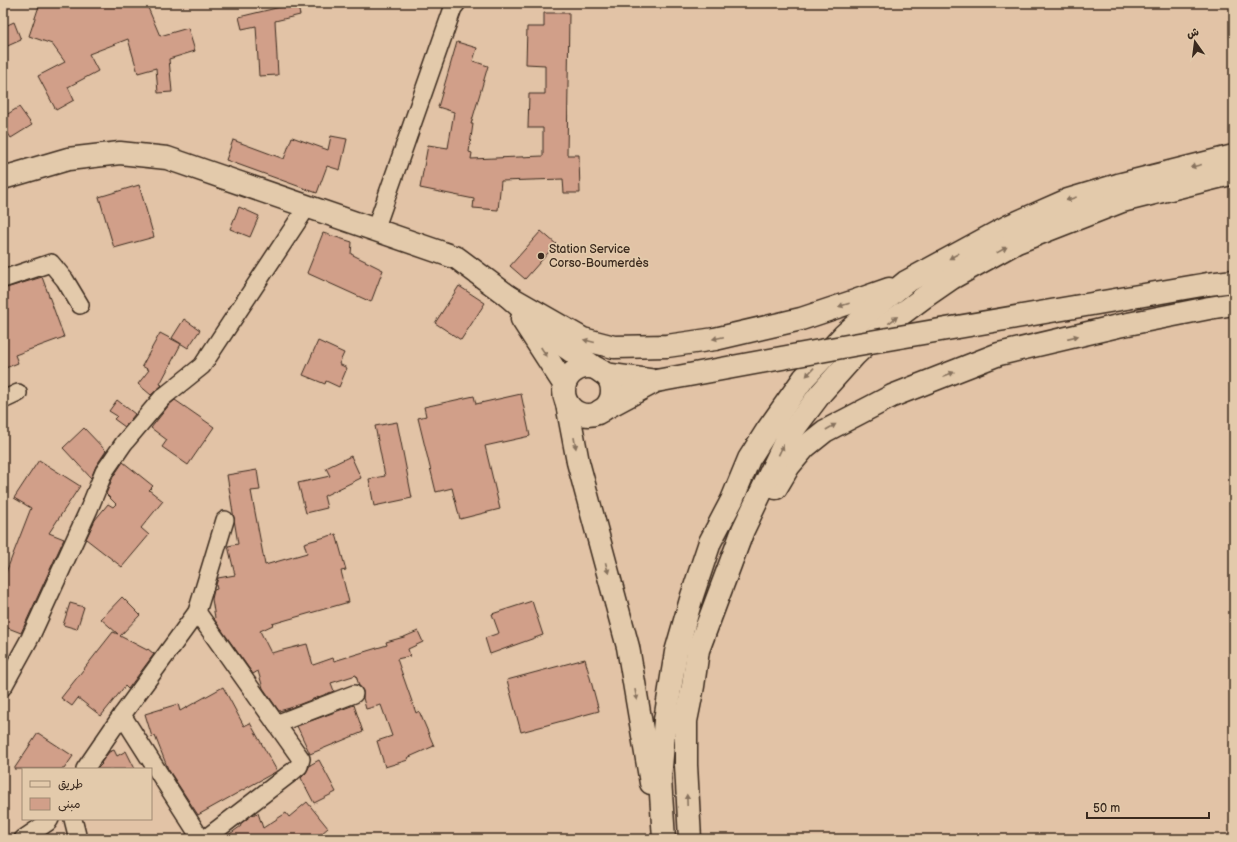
<svg xmlns="http://www.w3.org/2000/svg" width="1237" height="842" viewBox="0 0 1237 842" font-family="'Balsamiq Sans','Playpen Sans Arabic',sans-serif">
  <rect width="100%" height="100%" fill="#e2c3a6"/>
  <filter id="ink" filterUnits="userSpaceOnUse"><feTurbulence type="fractalNoise" baseFrequency=".025" numOctaves="2"/><feDisplacementMap in="SourceGraphic" scale="8" xChannelSelector="R" yChannelSelector="G"/><feConvolveMatrix kernelMatrix="1 2 1 2 8 2 1 2 1" color-interpolation-filters="sRGB"/></filter>
  <g filter="url(#ink)">
    <g fill="#d19f89" stroke="#3b2a1e">
      <path d="M 40,3 L 146,3 L 160,36 L 188,28 L 195,51 L 169,59 L 172,92 L 158,93 L 156,68 L 138,73 L 128,39 L 89,54 L 98,71 L 68,87 L 74,100 L 56,110 L 38,76 L 65,62 L 52,44 L 29,36 Z"/>
      <path d="M 297,3 L 300,15 L 275,21 L 278,75 L 259,76 L 256,26 L 242,29 L 239,17 Z"/>
      <path d="M 544,13 L 569,13 L 567,155 L 579,155 L 580,193 L 564,193 L 563,179 L 501,181 L 498,210 L 473,208 L 474,199 L 420,188 L 428,145 L 448,148 L 454,112 L 438,107 L 457,42 L 477,48 L 473,61 L 488,66 L 471,124 L 473,124 L 469,152 L 472,153 L 471,159 L 543,156 L 543,128 L 528,128 L 529,94 L 545,94 L 545,65 L 526,64 L 527,27 L 544,27 Z"/>
      <path d="M 14,22 L 21,40 L 3,48 L 3,27 Z"/>
      <path d="M 19,107 L 32,125 L 11,138 L 3,126 L 3,117 Z"/>
      <path d="M 331,136 L 347,139 L 340,170 L 327,166 L 317,193 L 226,160 L 233,140 L 284,159 L 292,137 L 328,150 Z"/>
      <path d="M 139,185 L 154,237 L 114,248 L 99,197 Z"/>
      <path d="M 239,207 L 259,216 L 250,237 L 230,229 Z"/>
      <path d="M 541,231 L 556,244 L 525,279 L 510,266 Z"/>
      <path d="M 323,233 L 352,242 L 351,254 L 383,270 L 371,302 L 307,273 Z"/>
      <path d="M 42,277 L 64,337 L 15,355 L 18,363 L 3,369 L 3,289 Z"/>
      <path d="M 459,286 L 485,303 L 461,340 L 435,323 Z"/>
      <path d="M 184,319 L 200,330 L 188,348 L 172,338 Z"/>
      <path d="M 160,333 L 181,344 L 160,384 L 162,385 L 151,395 L 138,384 L 149,370 L 142,366 Z"/>
      <path d="M 318,341 L 344,353 L 339,364 L 347,368 L 339,387 L 326,381 L 325,384 L 303,375 Z"/>
      <path d="M 521,394 L 530,436 L 485,446 L 500,509 L 460,519 L 452,488 L 436,492 L 418,418 L 426,416 L 424,407 L 474,396 L 476,404 Z"/>
      <path d="M 117,400 L 135,414 L 125,427 L 114,419 L 117,416 L 109,411 Z"/>
      <path d="M 175,400 L 214,427 L 188,465 L 162,447 L 167,440 L 151,428 L 169,405 Z"/>
      <path d="M 397,422 L 412,498 L 374,506 L 369,479 L 385,476 L 375,426 Z"/>
      <path d="M 84,428 L 106,451 L 96,466 L 91,478 L 63,448 Z"/>
      <path d="M 351,456 L 361,478 L 324,496 L 327,508 L 306,513 L 298,483 L 330,476 L 326,468 Z"/>
      <path d="M 39,460 L 80,486 L 49,533 L 64,539 L 21,633 L 3,626 L 3,580 L 31,508 L 14,498 Z"/>
      <path d="M 123,462 L 153,486 L 149,490 L 163,501 L 141,528 L 149,535 L 122,567 L 86,539 L 95,520 L 108,504 L 113,507 L 116,504 L 106,494 L 113,477 Z"/>
      <path d="M 257,470 L 260,490 L 251,491 L 265,565 L 307,553 L 304,543 L 336,534 L 346,570 L 341,571 L 349,602 L 272,624 L 273,625 L 260,631 L 271,653 L 307,644 L 313,665 L 333,658 L 334,661 L 387,645 L 386,642 L 404,637 L 418,631 L 423,642 L 408,649 L 410,656 L 397,659 L 416,713 L 419,711 L 434,746 L 407,758 L 408,760 L 385,767 L 377,741 L 392,736 L 381,705 L 366,709 L 363,698 L 363,691 L 359,686 L 356,675 L 331,683 L 334,691 L 290,708 L 279,711 L 263,688 L 258,671 L 253,674 L 214,619 L 215,618 L 212,599 L 214,590 L 217,589 L 216,585 L 218,578 L 235,575 L 228,546 L 238,544 L 227,475 Z"/>
      <path d="M 122,597 L 140,615 L 120,636 L 147,650 L 148,649 L 154,654 L 128,689 L 125,686 L 101,716 L 78,698 L 72,706 L 61,698 L 113,632 L 118,634 L 101,619 Z"/>
      <path d="M 532,601 L 543,635 L 490,654 L 485,638 L 499,633 L 492,614 Z"/>
      <path d="M 70,603 L 84,607 L 77,629 L 63,625 Z"/>
      <path d="M 585,659 L 599,711 L 521,732 L 507,680 Z"/>
      <path d="M 223,687 L 244,726 L 250,723 L 277,771 L 198,815 L 168,769 L 155,736 L 152,737 L 145,714 L 178,704 L 180,711 Z"/>
      <path d="M 354,705 L 363,732 L 310,754 L 297,726 Z"/>
      <path d="M 38,733 L 73,756 L 64,769 L 14,769 Z"/>
      <path d="M 114,750 L 117,756 L 126,751 L 135,769 L 97,769 L 102,764 L 101,763 L 109,752 Z"/>
      <path d="M 319,760 L 336,792 L 314,803 L 301,778 L 306,773 L 310,765 Z"/>
      <path d="M 307,802 L 328,828 L 315,839 L 223,839 L 241,826 L 240,824 L 252,815 L 258,813 L 263,828 L 286,813 L 289,817 Z"/>
    </g>
    <g fill="none" stroke-linecap="round" stroke-linejoin="round">
      <g stroke="#3b2a1e" stroke-width="20">
        <g id="minor">
          <path d="M 375,230 L 453,8 L 457,3"/>
          <path d="M 3,279 L 51,263 L 65,280 L 80,305"/>
          <path d="M 3,400 L 18,393"/>
          <path d="M 197,612 L 301,759 L 299,766 L 292,772 L 205,839"/>
          <path d="M 3,687 L 30,638 L 89,509 L 104,472 L 124,443 L 162,398 L 202,366 L 307,207"/>
          <path d="M 122,715 L 201,839"/>
          <path d="M 276,724 L 354,694"/>
          <path d="M 85,769 L 122,715 L 197,612 L 225,520"/>
          <path d="M 73,819 L 78,839"/>
          <path d="M 23,839 L 48,822 L 50,819"/>
        </g>
      </g>
      <g stroke="#3b2a1e" stroke-width="25">
        <g id="major">
          <path d="M 3,178 L 68,159 L 120,153 L 167,158 L 457,258 L 508,296 L 564,346 L 604,374 L 656,381"/>
          <path d="M 1208,284 L 1234,281"/>
          <path d="M 522,319 L 564,384"/>
          <circle cx="588" cy="391" r="24"/>
          <path d="M 600,411 L 656,381"/>
        </g>
      </g>
      <g stroke="#3b2a1e" stroke-width="25">
        <g id="highway">
          <path d="M 508,296 L 583,339 L 614,347 L 667,346 L 715,339 L 801,319 L 855,301 L 889,289"/>
          <path d="M 567,404 L 578,462 L 628,647 L 651,783"/>
          <path d="M 776,488 L 789,466 L 805,447 L 825,431 L 892,396 L 999,354 L 1118,326 L 1209,308 L 1234,304"/>
          <path d="M 664,839 L 660,779 L 665,720 L 676,652 L 692,596 L 710,542 L 732,500 L 749,459 L 768,429 L 804,378 L 844,335 L 872,310 L 906,282 L 1009,226 L 1068,200 L 1118,185 L 1234,156"/>
          <path d="M 690,839 L 686,765 L 686,721 L 693,686 L 698,650 L 743,530 L 787,438 L 821,393 L 855,355 L 888,324 L 923,298 L 952,278 L 1017,242 L 1122,201 L 1234,173"/>
        </g>
      </g>
      <use href="#minor" stroke="#e3caab" stroke-width="17"/>
      <use href="#major" stroke="#e3caab" stroke-width="22"/>
      <use href="#highway" stroke="#e3caab" stroke-width="22"/>
      <g stroke="#3b2a1e" stroke-width="25" stroke-linecap="butt">
        <path id="major-bridge" d="M 656,381 L 853,345 L 1208,284"/>
      </g>
      <use href="#major-bridge" stroke="#e3caab" stroke-width="22"/>
    </g>
    <defs><path id="oneway-solid" d="M-6-.8H1V-3.2L6.5 0L1 3.2V.8H-6Z"/></defs>
    <g fill="#87725d">
      <use href="#oneway-solid" transform="translate(1196 166) rotate(166)"/>
      <use href="#oneway-solid" transform="translate(1071 199) rotate(161)"/>
      <use href="#oneway-solid" transform="translate(1002 250) rotate(-29)"/>
      <use href="#oneway-solid" transform="translate(954 256) rotate(151)"/>
      <use href="#oneway-solid" transform="translate(844 305) rotate(162)"/>
      <use href="#oneway-solid" transform="translate(893 320) rotate(-38)"/>
      <use href="#oneway-solid" transform="translate(1073 337) rotate(-13)"/>
      <use href="#oneway-solid" transform="translate(718 338) rotate(168)"/>
      <use href="#oneway-solid" transform="translate(589 341) rotate(-166)"/>
      <use href="#oneway-solid" transform="translate(544 352) rotate(57)"/>
      <use href="#oneway-solid" transform="translate(810 372) rotate(133)"/>
      <use href="#oneway-solid" transform="translate(949 374) rotate(-21)"/>
      <use href="#oneway-solid" transform="translate(831 427) rotate(-30)"/>
      <use href="#oneway-solid" transform="translate(575 443) rotate(80)"/>
      <use href="#oneway-solid" transform="translate(781 450) rotate(-65)"/>
      <use href="#oneway-solid" transform="translate(607 568) rotate(75)"/>
      <use href="#oneway-solid" transform="translate(636 695) rotate(80)"/>
      <use href="#oneway-solid" transform="translate(687 800) rotate(-92)"/>
    </g>
  </g>
  <circle fill="#3b2a1e" stroke="#e3caab" stroke-width="1.5" cx="541" cy="256" r="4"/>
  <g text-anchor="middle" stroke-width="3.5" stroke-linejoin="round" paint-order="stroke">
    <g font-size="12" fill="#3b2a1e" stroke="#e3caab" text-anchor="start">
      <text x="549" y="253">Station Service<tspan x="549" dy="14">Corso-Boumerdès</tspan></text>
    </g>
  </g>
  <rect width="1237" height="842" fill="none" stroke="#e3caab" stroke-width="16"/>
  <rect x="8" y="8" width="1221" height="826" fill="none" stroke="#3b2a1e" stroke-width="1.5" filter="url(#ink)"/>
  <rect x="22" y="768" width="130" height="52" fill="#e3caab" stroke="#a08a73"/>
  <rect x="30" y="781" width="20" height="6" fill="#e3caab" stroke="#a08a73"/>
  <text x="58" y="788" font-size="12" fill="#3b2a1e">طريق</text>
  <rect x="30" y="798" width="20" height="12" fill="#d19f89" stroke="#a08a73"/>
  <text x="58" y="808" font-size="12" fill="#3b2a1e">مبنى</text>
  <g transform="translate(1195 42) rotate(346)" stroke="#e3caab" stroke-width="3" paint-order="stroke">
  <path d="M0-3L7 15L0 10L-7 15Z" fill="#3b2a1e"/>
  <text y="-6" font-size="11" font-weight="bold" text-anchor="middle" fill="#3b2a1e">ش</text>
  </g>
  <path d="M1087 812v6h122v-6" fill="none" stroke="#3b2a1e" stroke-width="2"/>
  <text x="1093" y="812" font-size="12" fill="#3b2a1e" stroke="#e3caab" stroke-width="3" paint-order="stroke">50 m</text>
</svg>
